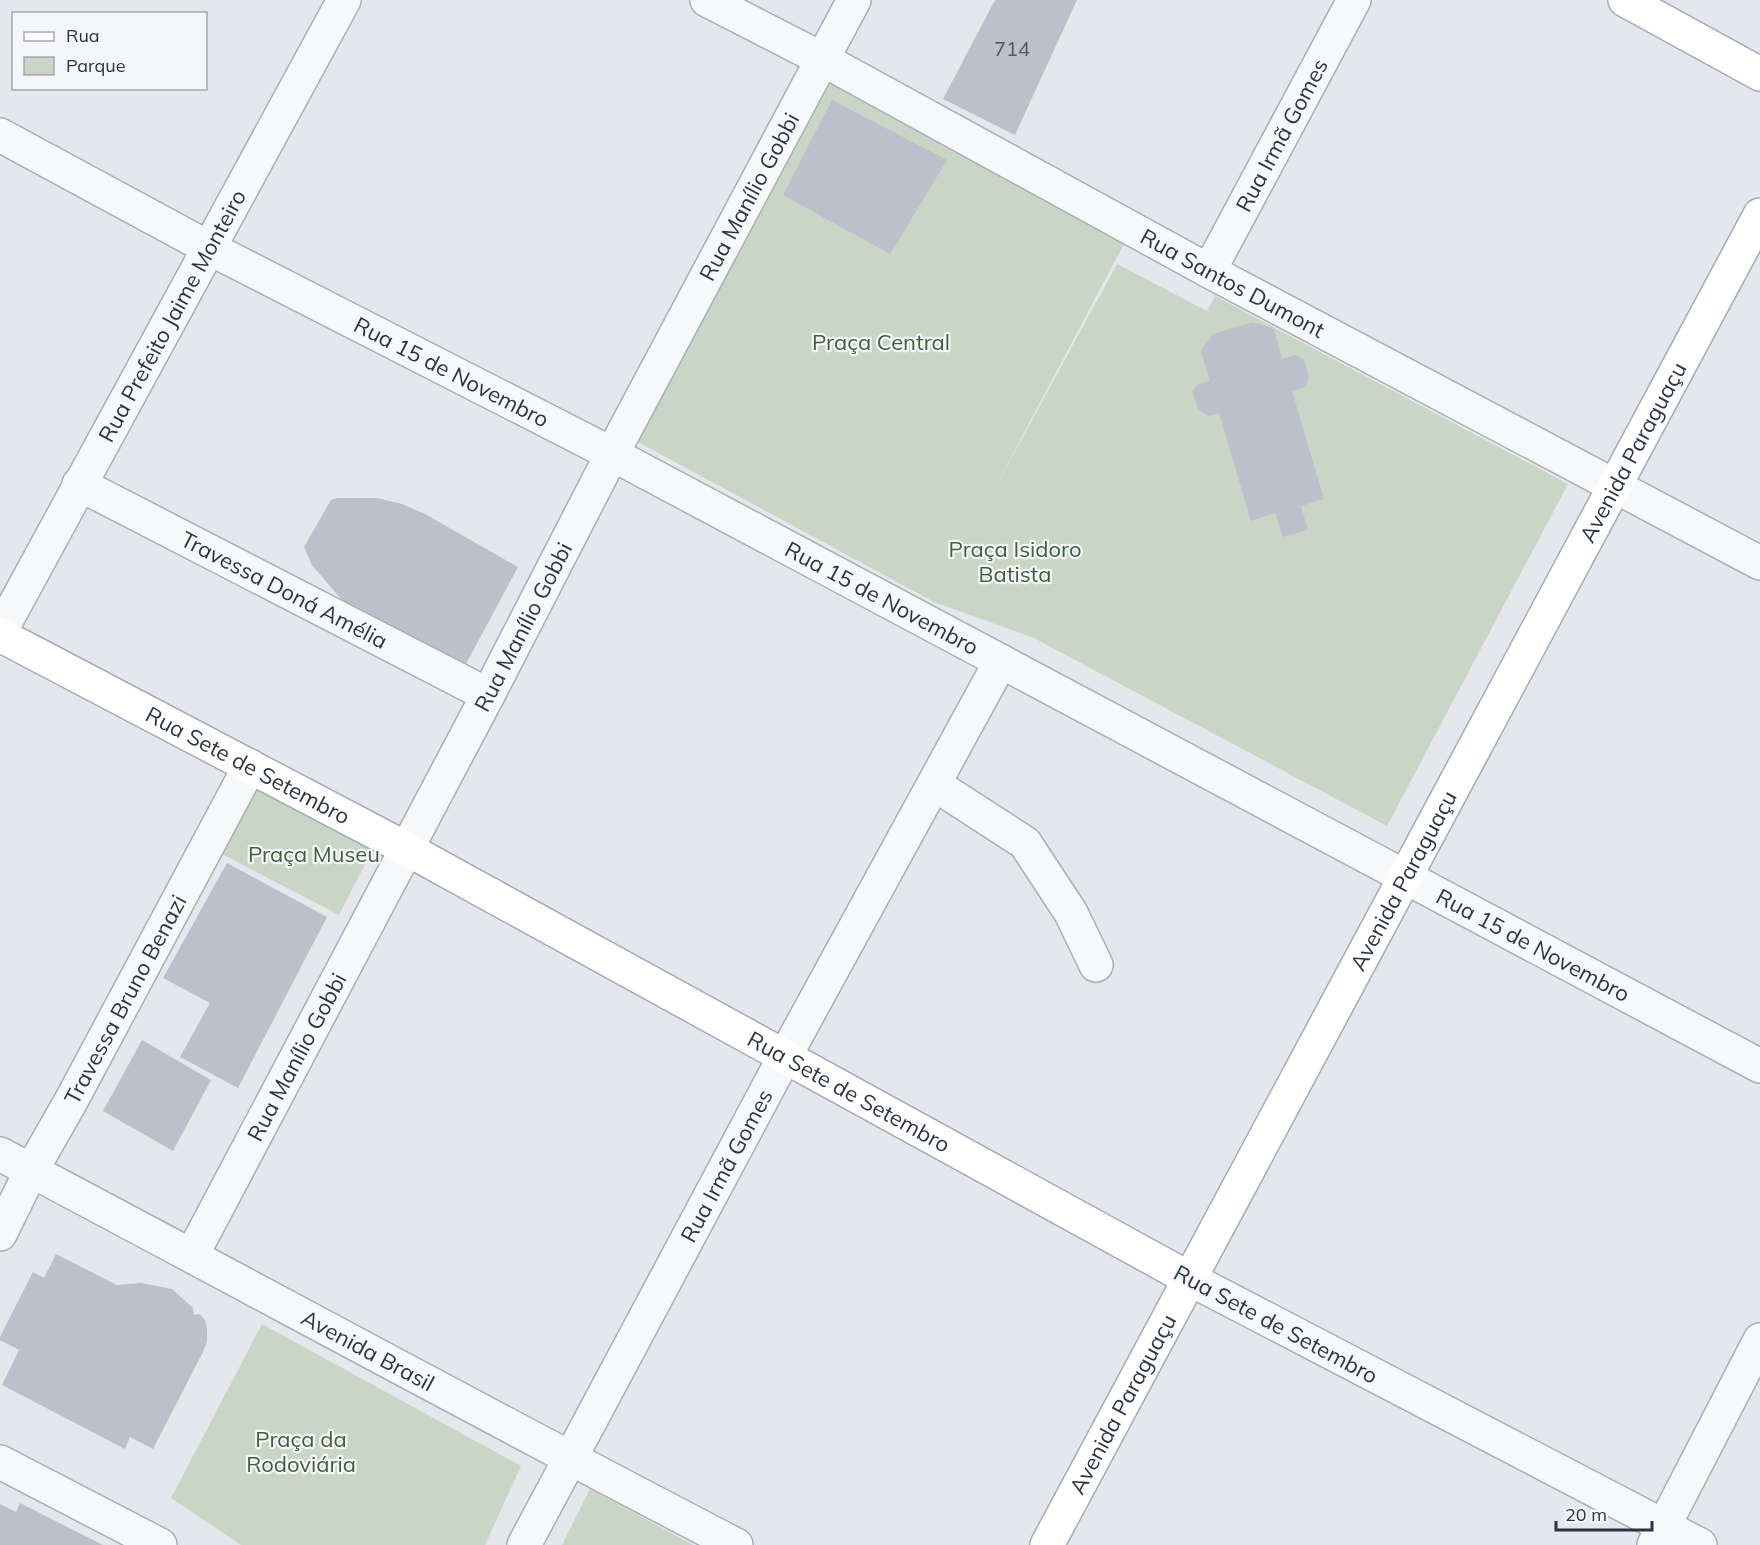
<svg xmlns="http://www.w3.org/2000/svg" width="1760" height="1545" viewBox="0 0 1760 1545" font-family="Mulish,sans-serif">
  <rect width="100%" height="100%" fill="#e4e7ec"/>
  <g fill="#c9d6c5">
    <path d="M 827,81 L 1125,242 L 988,501 L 1117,264 L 1207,311 L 1215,296 L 1568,484 L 1387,826 L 1034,638 L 934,602 L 638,442 Z"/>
    <path d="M 261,780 L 378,839 L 339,915 L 222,854 Z"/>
    <path d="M 262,1324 L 521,1466 L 485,1545 L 241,1545 L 171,1498 Z"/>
    <path d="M 590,1489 L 693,1545 L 562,1545 Z"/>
  </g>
  <g fill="#bbc0ca">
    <path d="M 995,0 L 1077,0 L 1015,135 L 943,99 Z"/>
    <path d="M 832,100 L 947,160 L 890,254 L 783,195 Z"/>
    <path d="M 1253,322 L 1274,329 L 1282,359 L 1296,355 L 1304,359 L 1309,377 L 1305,387 L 1292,391 L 1324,499 L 1301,506 L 1308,530 L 1283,537 L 1275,513 L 1251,521 L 1219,413 L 1208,416 L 1198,409 L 1192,391 L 1198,384 L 1210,381 L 1201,351 L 1213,334 Z"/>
    <path d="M 337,498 L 377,498 L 402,504 L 425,514 L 518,567 L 461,673 L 360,615 L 341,599 L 312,565 L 304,547 L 331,500 Z"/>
    <path d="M 227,863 L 327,917 L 238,1088 L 180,1057 L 210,1003 L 163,978 Z"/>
    <path d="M 142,1040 L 211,1080 L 173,1151 L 103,1111 Z"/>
    <path d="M 56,1254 L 117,1285 L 141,1283 L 172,1289 L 193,1308 L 194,1315 L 200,1314 L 205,1320 L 207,1327 L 207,1342 L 203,1352 L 153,1449 L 130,1437 L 125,1449 L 2,1385 L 19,1350 L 0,1340 L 0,1337 L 33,1272 L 44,1278 Z"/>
    <path d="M 20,1503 L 103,1545 L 0,1545 L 0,1504 L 16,1512 Z"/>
  </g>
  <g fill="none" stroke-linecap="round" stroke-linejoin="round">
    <g stroke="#a9aeb7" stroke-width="36">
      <g id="minor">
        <path id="s1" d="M 707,0 L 822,59 L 1209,271 L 1760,563"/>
        <path id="s2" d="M 0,135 L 209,248 L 612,454 L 1760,1066"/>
        <path id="s3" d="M 1209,271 L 1354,0"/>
        <path id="s4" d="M 79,484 L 488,695"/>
        <path id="s5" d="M 0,632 L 344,0"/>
        <path d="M 934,784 L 1025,843 L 1071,913 L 1096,965"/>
        <path id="s6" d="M 0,1154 C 246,1284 489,1417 736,1545"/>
        <path id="s7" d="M 0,1234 L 31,1171 L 71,1101 L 250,766"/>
        <path id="s8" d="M 192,1255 L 488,695 L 612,454 L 854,0"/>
        <path d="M 1190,1279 L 1700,1545"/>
        <path d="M 0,1462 L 160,1545"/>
        <path id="s9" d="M 524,1545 L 785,1056 L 1001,661"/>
        <path d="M 1654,1545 L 1760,1340"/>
      </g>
    </g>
    <g stroke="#a3abb8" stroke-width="36">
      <g id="major">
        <path d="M 1625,0 L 1760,74"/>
        <path id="s10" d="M 0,635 L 407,849 L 1190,1279"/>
        <path id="s11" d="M 1047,1545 L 1760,215"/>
      </g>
    </g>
    <use href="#minor" stroke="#f7f8fa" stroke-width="33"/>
    <use href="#major" stroke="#fff" stroke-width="33"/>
  </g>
  <g text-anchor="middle" stroke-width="4.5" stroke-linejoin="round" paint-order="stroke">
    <g font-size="20" fill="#4f5766">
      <text x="1012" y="56">714</text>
    </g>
    <g font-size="22" fill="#2b3445" stroke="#f4f6f9">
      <text dy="8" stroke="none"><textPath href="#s3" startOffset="154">Rua Irmã Gomes</textPath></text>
      <text dy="8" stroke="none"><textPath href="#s8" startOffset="1196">Rua Manílio Gobbi</textPath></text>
      <text dy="8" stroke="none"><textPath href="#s1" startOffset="597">Rua Santos Dumont</textPath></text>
      <text dy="8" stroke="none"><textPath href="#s5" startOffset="360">Rua Prefeito Jaime Monteiro</textPath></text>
      <text dy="8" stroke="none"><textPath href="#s2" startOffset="510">Rua 15 de Novembro</textPath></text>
      <text dy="8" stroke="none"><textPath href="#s11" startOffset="1240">Avenida Paraguaçu</textPath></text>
      <text dy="8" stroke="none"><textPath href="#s4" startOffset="231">Travessa Doná Amélia</textPath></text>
      <text dy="8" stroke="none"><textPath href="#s2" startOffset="996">Rua 15 de Novembro</textPath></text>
      <text dy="8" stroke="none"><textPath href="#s8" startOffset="710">Rua Manílio Gobbi</textPath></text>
      <text dy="8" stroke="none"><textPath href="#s10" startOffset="280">Rua Sete de Setembro</textPath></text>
      <text dy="8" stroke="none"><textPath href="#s11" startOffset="754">Avenida Paraguaçu</textPath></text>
      <text dy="8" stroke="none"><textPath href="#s2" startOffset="1734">Rua 15 de Novembro</textPath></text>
      <text dy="8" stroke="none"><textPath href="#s7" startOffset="266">Travessa Bruno Benazi</textPath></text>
      <text dy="8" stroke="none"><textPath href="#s8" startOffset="224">Rua Manílio Gobbi</textPath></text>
      <text dy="8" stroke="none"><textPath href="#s10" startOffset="964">Rua Sete de Setembro</textPath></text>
      <text dy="8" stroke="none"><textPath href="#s9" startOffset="430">Rua Irmã Gomes</textPath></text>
      <text transform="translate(1276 1324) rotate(28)" y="8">Rua Sete de Setembro</text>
      <text dy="8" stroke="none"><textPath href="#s6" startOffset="417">Avenida Brasil</textPath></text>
      <text dy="8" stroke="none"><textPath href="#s11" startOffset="160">Avenida Paraguaçu</textPath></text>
    </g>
    <g font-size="22" fill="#3f6138" stroke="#f4f6f9">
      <text x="881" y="350">Praça Central</text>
      <text x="1015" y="557">Praça Isidoro<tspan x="1015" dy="25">Batista</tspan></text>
      <text x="314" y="862">Praça Museu</text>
      <text x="301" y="1447">Praça da<tspan x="301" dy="25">Rodoviária</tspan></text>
    </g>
  </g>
  <rect x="12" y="12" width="195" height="78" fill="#f4f6f9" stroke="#a4a8b1" stroke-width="1.5"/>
  <rect x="24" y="32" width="30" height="9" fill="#ffffff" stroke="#a4a8b1" stroke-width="1.5"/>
  <text x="66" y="42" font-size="18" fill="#2b3445">Rua</text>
  <rect x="24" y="57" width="30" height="18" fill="#c9d6c5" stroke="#a4a8b1" stroke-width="1.5"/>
  <text x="66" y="72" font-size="18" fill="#2b3445">Parque</text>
  <path d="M1556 1521v9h96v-9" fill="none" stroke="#2b3445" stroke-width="3"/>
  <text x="1565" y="1521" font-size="18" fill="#2b3445" stroke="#f4f6f9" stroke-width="4.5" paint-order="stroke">20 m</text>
</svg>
